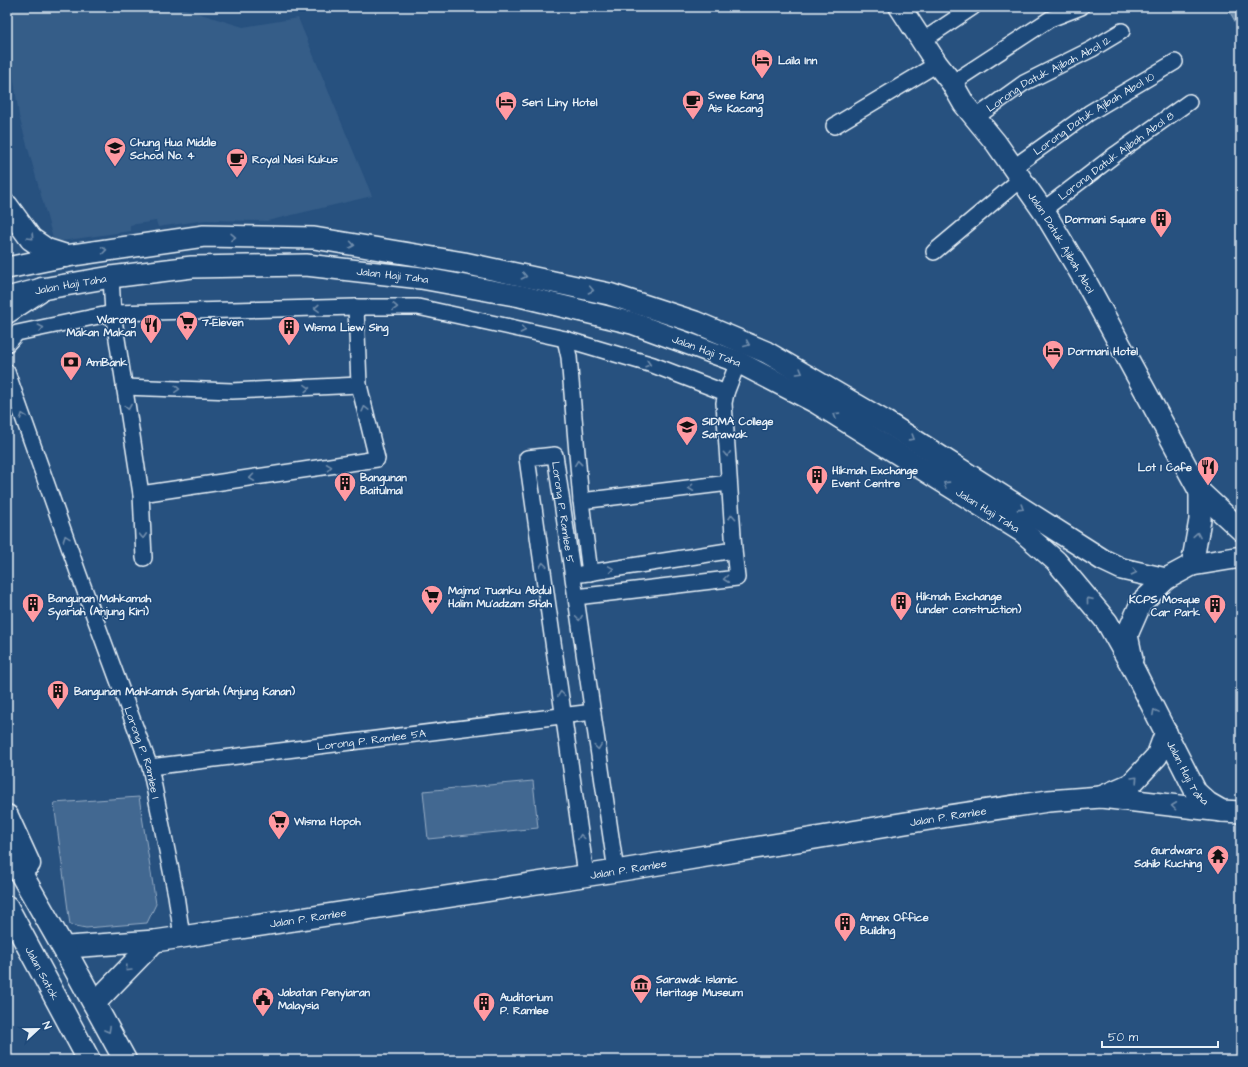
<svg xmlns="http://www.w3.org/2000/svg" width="1248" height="1067" viewBox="0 0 1248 1067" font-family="'Architects Daughter',sans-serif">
  <rect width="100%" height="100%" fill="#27517f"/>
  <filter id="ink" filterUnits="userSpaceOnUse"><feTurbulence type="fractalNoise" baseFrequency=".025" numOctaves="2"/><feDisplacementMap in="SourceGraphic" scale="8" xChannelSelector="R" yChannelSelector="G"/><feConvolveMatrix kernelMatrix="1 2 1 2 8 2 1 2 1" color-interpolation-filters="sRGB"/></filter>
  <g filter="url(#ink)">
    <path fill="#355d88" d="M 7,7 L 178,7 L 243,27 L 298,18 L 372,196 L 267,221 L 205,220 L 158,227 L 156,221 L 130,225 L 130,231 L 54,242 L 19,116 L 7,31 Z"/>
    <g fill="#436891" stroke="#96acc4">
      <path d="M 533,781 L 538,828 L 428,839 L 423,791 Z"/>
      <path d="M 139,797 L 156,904 L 147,923 L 86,928 L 70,925 L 54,803 Z"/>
    </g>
    <path fill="#6b8aaa" stroke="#9db3c9" d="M 1227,7 L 1241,7 L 1241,32 Z"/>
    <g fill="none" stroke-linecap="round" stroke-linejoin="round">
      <g stroke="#e8f1f8" stroke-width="18">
        <g id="street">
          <path d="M 922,41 L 973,7"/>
          <path d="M 952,83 L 1050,19 L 1081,7"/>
          <path id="s1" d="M 975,118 L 1024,83 L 1092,49 L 1122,31"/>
          <path d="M 834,126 L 937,64"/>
          <path id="s2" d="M 1014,167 L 1089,113 L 1175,62"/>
          <path id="s3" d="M 1043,210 L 1116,154 L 1189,102"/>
          <path d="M 934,252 L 1021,179"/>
          <path d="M 111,277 L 113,313 L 141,494 L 144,558"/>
          <path d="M 565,339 L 569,357 L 581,501 L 590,573"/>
          <path d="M 7,344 L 17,333 L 113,313 L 356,307 L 418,307 L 565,339 L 653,365 L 726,393"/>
          <path id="s4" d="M 7,372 L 79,575 L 150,767 L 176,895 L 182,937"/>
          <path d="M 124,387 L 232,391 L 359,385"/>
          <path d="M 141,494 L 377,459 L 359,385 L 356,307"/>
          <path d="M 581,501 L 729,483"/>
          <path d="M 581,574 L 734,550"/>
          <path d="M 576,597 L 737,578 L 734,550 L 724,403 L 726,393 L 738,362"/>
          <path id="s5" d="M 150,767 L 593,712"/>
          <path id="s6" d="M 586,875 L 527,458 L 555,455 L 616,871"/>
        </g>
      </g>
      <g stroke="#e8f1f8" stroke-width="24">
        <g id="secondary">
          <path id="s7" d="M 900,7 L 937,64 L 952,83 L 964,104 L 996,143 L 1046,215 L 1086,282 L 1200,492 L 1241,530"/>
          <path d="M 7,268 L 66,256 L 204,236 L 314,238 L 464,263 L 609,294 L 695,322 L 766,352 L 886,422 L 1103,560 L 1122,569 L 1166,579"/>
          <path id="s8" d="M 7,298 L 42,289 L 111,277 L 192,267 L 306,265 L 421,278 L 520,296 L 632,323 L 738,362 L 817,403 L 1023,532 L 1056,561 L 1107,622 L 1134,670 L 1196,792 L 1208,803 L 1222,811"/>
          <path d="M 1192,565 L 1241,557"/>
          <path d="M 1132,659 L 1127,635 L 1141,603 L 1166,579 L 1192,565 L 1200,520 L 1200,492"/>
          <path d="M 1101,797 L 1131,784 L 1157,756 L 1166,732"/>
          <path id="s9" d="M 68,947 L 155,941 L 182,937 L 616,871 L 948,816 L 1048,801 L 1101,797 L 1222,811 L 1241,812"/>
          <path d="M 94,1004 L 155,941"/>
        </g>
      </g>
      <g stroke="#e8f1f8" stroke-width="25">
        <g id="primary">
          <path d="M 7,206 L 31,239 L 47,250 L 66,256"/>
          <path d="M 7,312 L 42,289"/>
          <path d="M 7,816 L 29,864"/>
          <path d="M 7,849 L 68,956 L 125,1060"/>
          <path id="s10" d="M 7,907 L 89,1060"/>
        </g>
      </g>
      <use href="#street" stroke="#1f4a7a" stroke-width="15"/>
      <use href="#secondary" stroke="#1f4a7a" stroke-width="21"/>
      <use href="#primary" stroke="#1f4a7a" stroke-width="22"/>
    </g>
    <defs><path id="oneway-chevron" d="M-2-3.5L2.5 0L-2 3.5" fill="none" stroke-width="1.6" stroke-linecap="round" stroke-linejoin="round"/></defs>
    <g stroke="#6f8dac">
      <use href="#oneway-chevron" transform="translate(31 237) rotate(46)"/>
      <use href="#oneway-chevron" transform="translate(233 237) rotate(1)"/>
      <use href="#oneway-chevron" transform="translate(352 245) rotate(9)"/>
      <use href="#oneway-chevron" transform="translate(104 250) rotate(-8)"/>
      <use href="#oneway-chevron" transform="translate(524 276) rotate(12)"/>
      <use href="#oneway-chevron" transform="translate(591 290) rotate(12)"/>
      <use href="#oneway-chevron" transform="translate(395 307) rotate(1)"/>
      <use href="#oneway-chevron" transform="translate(317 308) rotate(178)"/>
      <use href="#oneway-chevron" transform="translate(41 328) rotate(-12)"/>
      <use href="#oneway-chevron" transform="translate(523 330) rotate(12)"/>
      <use href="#oneway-chevron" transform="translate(747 344) rotate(23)"/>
      <use href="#oneway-chevron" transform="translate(648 364) rotate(17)"/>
      <use href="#oneway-chevron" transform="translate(800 372) rotate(30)"/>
      <use href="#oneway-chevron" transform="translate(307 388) rotate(-3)"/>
      <use href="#oneway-chevron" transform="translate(177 389) rotate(3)"/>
      <use href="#oneway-chevron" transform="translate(128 407) rotate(81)"/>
      <use href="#oneway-chevron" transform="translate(365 409) rotate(-104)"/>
      <use href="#oneway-chevron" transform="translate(836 415) rotate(-148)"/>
      <use href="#oneway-chevron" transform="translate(23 416) rotate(-110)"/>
      <use href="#oneway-chevron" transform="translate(912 438) rotate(32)"/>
      <use href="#oneway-chevron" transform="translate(727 454) rotate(86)"/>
      <use href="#oneway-chevron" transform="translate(578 463) rotate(-96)"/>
      <use href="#oneway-chevron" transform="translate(329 467) rotate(-8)"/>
      <use href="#oneway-chevron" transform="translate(252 478) rotate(172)"/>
      <use href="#oneway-chevron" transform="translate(946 484) rotate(-148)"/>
      <use href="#oneway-chevron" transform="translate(691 488) rotate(173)"/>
      <use href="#oneway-chevron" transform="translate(1021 508) rotate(32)"/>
      <use href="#oneway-chevron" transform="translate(732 517) rotate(-94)"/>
      <use href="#oneway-chevron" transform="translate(1197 535) rotate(-80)"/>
      <use href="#oneway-chevron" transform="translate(143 536) rotate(87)"/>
      <use href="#oneway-chevron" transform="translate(66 538) rotate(-110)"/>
      <use href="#oneway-chevron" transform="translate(543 565) rotate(-98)"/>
      <use href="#oneway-chevron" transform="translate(611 569) rotate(-9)"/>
      <use href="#oneway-chevron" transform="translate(1134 572) rotate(14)"/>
      <use href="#oneway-chevron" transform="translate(726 579) rotate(173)"/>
      <use href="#oneway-chevron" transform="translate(1089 600) rotate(-129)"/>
      <use href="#oneway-chevron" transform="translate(579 618) rotate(82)"/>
      <use href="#oneway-chevron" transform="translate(561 694) rotate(-98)"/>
      <use href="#oneway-chevron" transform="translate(1155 712) rotate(-118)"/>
      <use href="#oneway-chevron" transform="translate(598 747) rotate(82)"/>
      <use href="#oneway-chevron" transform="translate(1135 779) rotate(-46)"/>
      <use href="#oneway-chevron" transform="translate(1174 806) rotate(-173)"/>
      <use href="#oneway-chevron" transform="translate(581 837) rotate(-98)"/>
      <use href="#oneway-chevron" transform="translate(128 969) rotate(134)"/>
      <use href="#oneway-chevron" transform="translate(108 1030) rotate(61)"/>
    </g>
  </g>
  <defs>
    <g id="hotel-pin" transform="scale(1.15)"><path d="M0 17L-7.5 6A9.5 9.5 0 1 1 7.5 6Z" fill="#ff9aa2" stroke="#1f4a7a"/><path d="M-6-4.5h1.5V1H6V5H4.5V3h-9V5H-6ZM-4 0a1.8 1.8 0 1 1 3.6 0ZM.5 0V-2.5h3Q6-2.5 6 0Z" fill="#111"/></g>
    <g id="cafe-pin" transform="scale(1.15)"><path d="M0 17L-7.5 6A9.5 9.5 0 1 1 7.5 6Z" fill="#ff9aa2" stroke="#1f4a7a"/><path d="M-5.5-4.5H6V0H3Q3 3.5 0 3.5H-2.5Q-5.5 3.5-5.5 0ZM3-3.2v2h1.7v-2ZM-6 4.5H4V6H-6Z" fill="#111"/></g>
    <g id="school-pin" transform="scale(1.15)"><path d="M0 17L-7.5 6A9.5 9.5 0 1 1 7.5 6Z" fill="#ff9aa2" stroke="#1f4a7a"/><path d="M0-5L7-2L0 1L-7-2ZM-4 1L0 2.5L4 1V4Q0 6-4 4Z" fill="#111"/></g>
    <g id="building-pin" transform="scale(1.15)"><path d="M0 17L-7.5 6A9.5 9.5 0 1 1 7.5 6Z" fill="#ff9aa2" stroke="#1f4a7a"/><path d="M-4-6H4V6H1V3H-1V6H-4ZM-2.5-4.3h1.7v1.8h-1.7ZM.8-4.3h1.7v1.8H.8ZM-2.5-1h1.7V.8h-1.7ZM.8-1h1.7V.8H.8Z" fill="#111"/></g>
    <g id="supermarket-pin" transform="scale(1.15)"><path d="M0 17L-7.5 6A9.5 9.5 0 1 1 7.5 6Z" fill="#ff9aa2" stroke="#1f4a7a"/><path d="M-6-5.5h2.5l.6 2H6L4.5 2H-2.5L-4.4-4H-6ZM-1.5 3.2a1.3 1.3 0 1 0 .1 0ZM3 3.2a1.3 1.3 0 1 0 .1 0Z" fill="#111"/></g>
    <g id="restaurant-pin" transform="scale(1.15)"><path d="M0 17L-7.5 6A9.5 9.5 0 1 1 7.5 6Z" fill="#ff9aa2" stroke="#1f4a7a"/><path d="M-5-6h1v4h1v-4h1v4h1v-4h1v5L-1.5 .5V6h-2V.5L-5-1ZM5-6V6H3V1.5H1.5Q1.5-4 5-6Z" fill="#111"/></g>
    <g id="bank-pin" transform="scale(1.15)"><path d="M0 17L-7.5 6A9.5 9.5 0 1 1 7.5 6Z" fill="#ff9aa2" stroke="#1f4a7a"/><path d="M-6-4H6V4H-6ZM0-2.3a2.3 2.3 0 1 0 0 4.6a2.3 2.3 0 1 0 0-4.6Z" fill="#111"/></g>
    <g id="university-pin" transform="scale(1.15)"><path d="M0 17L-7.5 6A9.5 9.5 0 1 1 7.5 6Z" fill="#ff9aa2" stroke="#1f4a7a"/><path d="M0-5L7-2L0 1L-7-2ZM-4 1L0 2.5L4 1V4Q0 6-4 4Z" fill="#111"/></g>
    <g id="temple-pin" transform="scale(1.15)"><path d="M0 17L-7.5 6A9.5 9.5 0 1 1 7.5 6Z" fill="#ff9aa2" stroke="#1f4a7a"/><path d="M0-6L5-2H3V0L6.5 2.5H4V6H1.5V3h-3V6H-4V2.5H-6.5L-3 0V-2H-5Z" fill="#111"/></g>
    <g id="museum-pin" transform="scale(1.15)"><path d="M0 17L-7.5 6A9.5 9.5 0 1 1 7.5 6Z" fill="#ff9aa2" stroke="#1f4a7a"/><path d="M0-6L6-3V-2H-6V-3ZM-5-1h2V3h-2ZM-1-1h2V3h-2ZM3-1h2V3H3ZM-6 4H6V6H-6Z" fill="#111"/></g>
    <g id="civic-pin" transform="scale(1.15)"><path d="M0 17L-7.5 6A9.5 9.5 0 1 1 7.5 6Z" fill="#ff9aa2" stroke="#1f4a7a"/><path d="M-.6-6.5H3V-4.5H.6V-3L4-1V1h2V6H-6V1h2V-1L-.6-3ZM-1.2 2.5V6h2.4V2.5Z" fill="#111"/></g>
  </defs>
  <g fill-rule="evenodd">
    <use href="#hotel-pin" x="762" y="60"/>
    <use href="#cafe-pin" x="693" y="101"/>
    <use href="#hotel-pin" x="506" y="102"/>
    <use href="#school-pin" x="115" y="148"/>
    <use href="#cafe-pin" x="237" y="159"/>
    <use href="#building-pin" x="1161" y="219"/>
    <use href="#supermarket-pin" x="187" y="322"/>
    <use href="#restaurant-pin" x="151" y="325"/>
    <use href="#building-pin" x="289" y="327"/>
    <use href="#hotel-pin" x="1053" y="351"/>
    <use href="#bank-pin" x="71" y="362"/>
    <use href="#university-pin" x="687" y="427"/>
    <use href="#restaurant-pin" x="1208" y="467"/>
    <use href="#building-pin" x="817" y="476"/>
    <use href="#building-pin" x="345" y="483"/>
    <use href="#supermarket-pin" x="432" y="596"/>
    <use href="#building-pin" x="901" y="602"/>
    <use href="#building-pin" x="33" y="604"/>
    <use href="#building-pin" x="1215" y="605"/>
    <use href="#building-pin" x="58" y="691"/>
    <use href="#supermarket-pin" x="279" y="821"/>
    <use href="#temple-pin" x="1218" y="856"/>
    <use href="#building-pin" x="845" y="923"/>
    <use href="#museum-pin" x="641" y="985"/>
    <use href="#civic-pin" x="263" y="998"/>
    <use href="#building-pin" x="484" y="1003"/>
  </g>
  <g text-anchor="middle" stroke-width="3" stroke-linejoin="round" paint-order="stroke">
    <g font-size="11" font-weight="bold" fill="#e8f1f8" stroke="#1f4a7a" text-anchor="start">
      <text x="778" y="64">Laila Inn</text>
      <text x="708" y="99">Swee Kang<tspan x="708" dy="13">Ais Kacang</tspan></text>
      <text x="522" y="106">Seri Liny Hotel</text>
      <text x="130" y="146">Chung Hua Middle<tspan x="130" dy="13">School No. 4</tspan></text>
      <text x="252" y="163">Royal Nasi Kukus</text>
      <text x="1146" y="223" text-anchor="end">Dormani Square</text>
      <text x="136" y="323" text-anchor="end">Warong<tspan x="136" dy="13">Makan Makan</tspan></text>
      <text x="202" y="326">7-Eleven</text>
      <text x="304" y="331">Wisma Liew Sing</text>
      <text x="1068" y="355">Dormani Hotel</text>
      <text x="86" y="366">AmBank</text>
      <text x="702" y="425">SIDMA College<tspan x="702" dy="13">Sarawak</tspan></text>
      <text x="1192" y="471" text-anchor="end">Lot 1 Cafe</text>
      <text x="832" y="474">Hikmah Exchange<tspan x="832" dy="13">Event Centre</tspan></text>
      <text x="360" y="481">Bangunan<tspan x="360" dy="13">Baitulmal</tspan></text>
      <text x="448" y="594">Majma' Tuanku Abdul<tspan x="448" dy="13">Halim Mu'adzam Shah</tspan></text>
      <text x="916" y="600">Hikmah Exchange<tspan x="916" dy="13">(under construction)</tspan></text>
      <text x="48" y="602">Bangunan Mahkamah<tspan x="48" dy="13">Syariah (Anjung Kiri)</tspan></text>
      <text x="1200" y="603" text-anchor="end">KCPS Mosque<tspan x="1200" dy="13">Car Park</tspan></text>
      <text x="74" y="695">Bangunan Mahkamah Syariah (Anjung Kanan)</text>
      <text x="294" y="825">Wisma Hopoh</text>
      <text x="1202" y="854" text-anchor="end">Gurdwara<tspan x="1202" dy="13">Sahib Kuching</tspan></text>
      <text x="860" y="921">Annex Office<tspan x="860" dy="13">Building</tspan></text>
      <text x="656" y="983">Sarawak Islamic<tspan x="656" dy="13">Heritage Museum</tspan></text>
      <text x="278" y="996">Jabatan Penyiaran<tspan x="278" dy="13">Malaysia</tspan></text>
      <text x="500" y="1001">Auditorium<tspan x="500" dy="13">P. Ramlee</tspan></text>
    </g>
    <g font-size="11" fill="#e8f1f8" stroke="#1f4a7a">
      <text dy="4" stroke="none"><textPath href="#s1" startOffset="86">Lorong Datuk Ajibah Abol 12</textPath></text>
      <text dy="4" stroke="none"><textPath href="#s2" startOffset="96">Lorong Datuk Ajibah Abol 10</textPath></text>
      <text dy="4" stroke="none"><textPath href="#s3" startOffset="91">Lorong Datuk Ajibah Abol 8</textPath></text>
      <text dy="4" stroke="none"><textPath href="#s7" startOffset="286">Jalan Datuk Ajibah Abol</textPath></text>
      <text dy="4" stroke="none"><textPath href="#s8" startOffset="389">Jalan Haji Taha</textPath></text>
      <text dy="4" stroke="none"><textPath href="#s8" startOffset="65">Jalan Haji Taha</textPath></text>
      <text dy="4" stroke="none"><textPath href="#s8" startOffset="713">Jalan Haji Taha</textPath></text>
      <text dy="4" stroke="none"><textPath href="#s8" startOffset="1037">Jalan Haji Taha</textPath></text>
      <text dy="4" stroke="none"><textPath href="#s6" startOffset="507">Lorong P. Ramlee 5</textPath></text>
      <text dy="4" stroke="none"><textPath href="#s5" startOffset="223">Lorong P. Ramlee 5A</textPath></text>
      <text dy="4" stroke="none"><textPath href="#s4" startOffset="404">Lorong P. Ramlee 1</textPath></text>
      <text dy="4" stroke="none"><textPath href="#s8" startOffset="1373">Jalan Haji Taha</textPath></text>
      <text dy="4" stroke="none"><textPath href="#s9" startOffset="890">Jalan P. Ramlee</textPath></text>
      <text dy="4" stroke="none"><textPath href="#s9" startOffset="566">Jalan P. Ramlee</textPath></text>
      <text dy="4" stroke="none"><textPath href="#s9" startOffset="242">Jalan P. Ramlee</textPath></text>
      <text dy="4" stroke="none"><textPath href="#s10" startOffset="75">Jalan Satok</textPath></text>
    </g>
  </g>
  <rect width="1248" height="1067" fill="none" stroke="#1f4a7a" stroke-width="24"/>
  <rect x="12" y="12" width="1224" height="1043" fill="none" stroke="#e8f1f8" stroke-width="1.5" filter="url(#ink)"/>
  <g transform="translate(38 1029) rotate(68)" stroke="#1f4a7a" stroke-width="3" paint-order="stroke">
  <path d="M0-3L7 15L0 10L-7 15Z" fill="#e8f1f8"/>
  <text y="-6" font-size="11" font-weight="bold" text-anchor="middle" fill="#e8f1f8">N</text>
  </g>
  <path d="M1102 1041v6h116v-6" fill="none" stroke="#e8f1f8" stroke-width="2"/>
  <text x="1108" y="1041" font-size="12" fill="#e8f1f8" stroke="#1f4a7a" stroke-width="3" paint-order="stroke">50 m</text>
</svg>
